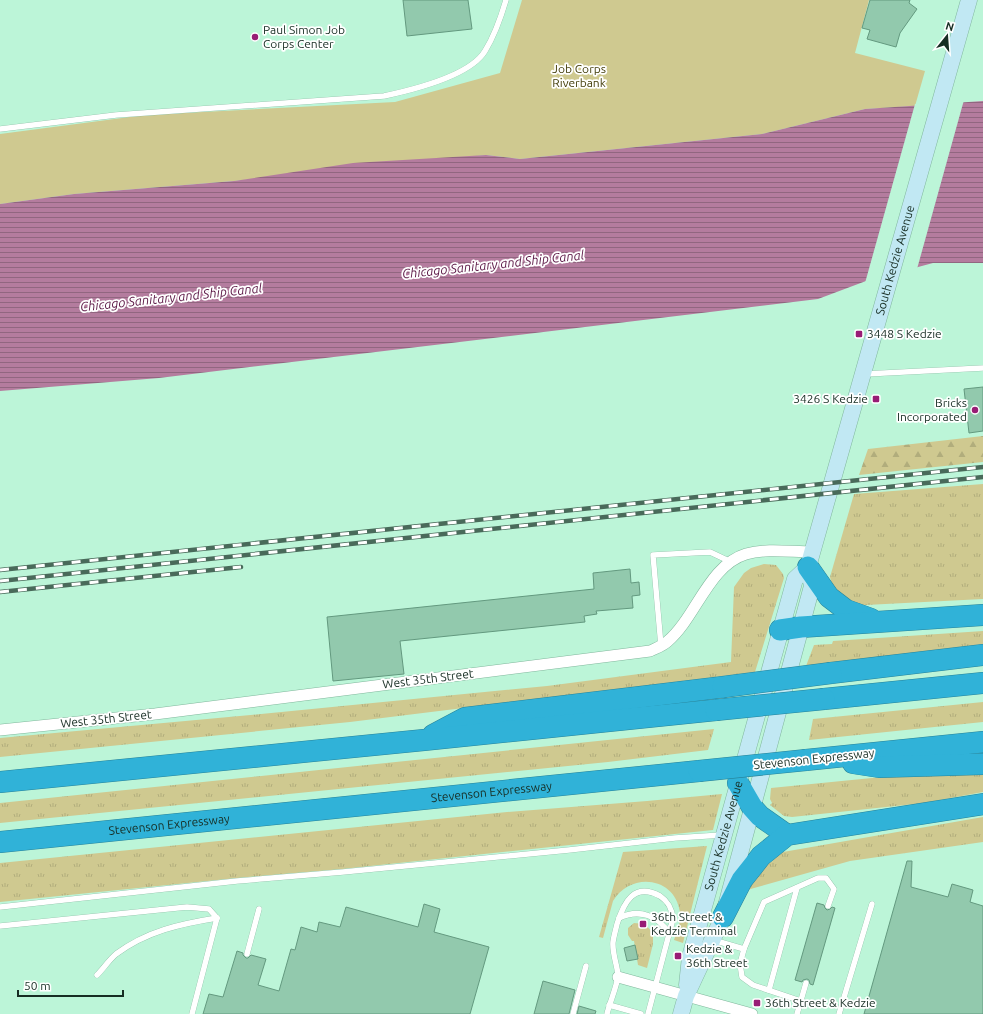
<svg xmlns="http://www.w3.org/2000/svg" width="983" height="1014" viewBox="0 0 983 1014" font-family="Ubuntu,sans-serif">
  <defs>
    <pattern id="grass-tufts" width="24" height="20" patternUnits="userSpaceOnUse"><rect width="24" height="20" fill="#cfc990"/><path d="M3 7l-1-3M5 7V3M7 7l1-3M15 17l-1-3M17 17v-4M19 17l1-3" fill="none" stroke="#b1ad7c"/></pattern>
    <pattern id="forest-firs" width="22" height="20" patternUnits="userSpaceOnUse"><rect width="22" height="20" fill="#cfc990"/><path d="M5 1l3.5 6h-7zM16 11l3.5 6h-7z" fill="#b1ad7c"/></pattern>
    <pattern id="water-rules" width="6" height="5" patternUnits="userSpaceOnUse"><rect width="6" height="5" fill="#b47c9e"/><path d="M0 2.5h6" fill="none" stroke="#916680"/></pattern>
  </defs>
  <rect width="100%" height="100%" fill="#bcf5d8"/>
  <g fill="url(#grass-tufts)">
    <path d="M 983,484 L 983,599 L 866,605 L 856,605 L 834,591 L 830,577 L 854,494 Z"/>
    <path d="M 764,564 L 776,565 L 783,574 L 784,578 L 755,672 L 350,722 L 0,757 L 0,738 L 261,714 L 547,686 L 731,662 L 734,587 L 744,573 L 751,568 Z"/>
    <path d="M 983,631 L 983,644 L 806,666 L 814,645 L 832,644 L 833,641 Z"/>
    <path d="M 983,702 L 983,722 L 809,740 L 813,719 Z"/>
    <path d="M 714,729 L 708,750 L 608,762 L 0,823 L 0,803 Z"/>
    <path d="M 983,774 L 983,792 L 924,803 L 792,817 L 784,816 L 770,805 L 772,803 L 770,799 L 771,788 L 882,777 Z"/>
    <path d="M 722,794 L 713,830 L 342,869 L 237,878 L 0,902 L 0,863 L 507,812 L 647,801 Z"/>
    <path d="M 983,817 L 983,842 L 850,861 L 747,890 L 767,864 L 773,861 L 772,858 L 783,852 Z"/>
    <path d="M 707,846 L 683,943 L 674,940 C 677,931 681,922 680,913 C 676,877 631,871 613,901 L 603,938 L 599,937 L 623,852 Z"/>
    <path d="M 634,923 L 645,924 L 653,933 L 653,944 L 647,968 L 638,965 L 634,941 L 632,941 L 628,935 L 628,928 Z"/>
  </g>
  <path fill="url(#forest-firs)" d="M 983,436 L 983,462 L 859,475 L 868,449 Z"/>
  <path fill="#cfc990" d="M 522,0 L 869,0 L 855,53 L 925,71 L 915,106 L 865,109 L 762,134 L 520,159 L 486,155 L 234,181 L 74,194 L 0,204 L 0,134 L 145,115 L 395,102 L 500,73 Z"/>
  <path fill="url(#water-rules)" d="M 983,101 L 983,263 L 933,263 L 866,281 L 818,299 L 159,378 L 0,391 L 0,204 L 74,194 L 234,181 L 353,163 L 486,155 L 520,159 L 762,134 L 865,109 Z"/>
  <path fill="#bcf5d8" d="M 964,100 L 917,269 L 865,283 L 915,104 Z"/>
  <g fill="#92c9ad" stroke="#63997f">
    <path d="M 403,0 L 468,0 L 472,29 L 407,36 Z"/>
    <path d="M 870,0 L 910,0 L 909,3 L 917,9 L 900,33 L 896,47 L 867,39 L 870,30 L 862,28 Z"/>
    <path d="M 983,387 L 983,431 L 969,433 L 964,389 Z"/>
    <path d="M 630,569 L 631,583 L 639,582 L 640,595 L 632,596 L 633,608 L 596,611 L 597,614 L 584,616 L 585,622 L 400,641 L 404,674 L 333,681 L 327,617 L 594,589 L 593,573 Z"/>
    <path d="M 907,861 L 912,861 L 911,887 L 948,897 L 952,884 L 973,890 L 970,902 L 983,906 L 983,1014 L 864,1014 Z"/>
    <path d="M 817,903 L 824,905 L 825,908 L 827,910 L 830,909 L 832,907 L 835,908 L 813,985 L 810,984 L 809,980 L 807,979 L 803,980 L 802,982 L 795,980 Z"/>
    <path d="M 424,904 L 440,909 L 434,932 L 489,947 L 470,1014 L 203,1014 L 209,994 L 223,997 L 237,951 L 243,953 L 243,955 L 246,958 L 248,958 L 251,955 L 266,959 L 258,985 L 279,991 L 291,949 L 295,950 L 301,927 L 317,932 L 319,922 L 340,927 L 346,907 L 418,927 Z"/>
    <path d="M 635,945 L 638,959 L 627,961 L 624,948 Z"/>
    <path d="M 543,981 L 575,990 L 569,1014 L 534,1014 Z"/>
    <path d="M 579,1006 L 596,1011 L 595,1014 L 577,1014 Z"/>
  </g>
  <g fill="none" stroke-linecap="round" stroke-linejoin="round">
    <g stroke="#80b79c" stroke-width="6">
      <g id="service">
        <path d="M 0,129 L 116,115 L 384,96 C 412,90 470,76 485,51 C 495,35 501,17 506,0"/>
        <path d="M 865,374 L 983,368"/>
        <path d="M 661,646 L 653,555 L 710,552 L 729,561"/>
        <path d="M 0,907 L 237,881 L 343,872 L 569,850 L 675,838 L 722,835"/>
        <path d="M 619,918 C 640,908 658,916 670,934"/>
        <path d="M 0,926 L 187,907 L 209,909 L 217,918"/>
        <path d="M 713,940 L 744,949"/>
        <path d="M 247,954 L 259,909"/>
        <path d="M 97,975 C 103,969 109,960 116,954 C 147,931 180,924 217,918"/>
        <path d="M 769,990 L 797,888"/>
        <path d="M 801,1001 L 753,985 L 742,977 L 740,964 L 744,949 L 764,902 L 818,878 L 826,878 L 834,889 L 828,906"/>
        <path d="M 609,1005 L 641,1014"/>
        <path d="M 192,1014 L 217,918"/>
        <path d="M 573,1014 L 586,966"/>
        <path d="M 607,1014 C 609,1004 618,984 618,975 C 617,964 612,953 613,942 C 614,935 616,929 617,924 C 624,902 634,882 660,896 C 669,902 672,909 673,919 L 648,1014"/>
        <path d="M 797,1014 L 806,983"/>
        <path d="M 839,1014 L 872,904"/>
      </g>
    </g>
    <g stroke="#80b79c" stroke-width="12">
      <g id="minor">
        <path d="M 0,730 L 155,714 L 650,651 C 656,648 663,646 668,641 C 696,617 709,565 746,554 C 767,548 791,552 812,552"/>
        <path d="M 618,977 L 752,1014"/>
      </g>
    </g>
    <g stroke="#80b79c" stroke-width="17">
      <g id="secondary">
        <path id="s1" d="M 687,985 L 690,957 L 795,579 L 808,567"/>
        <path id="s2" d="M 681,1014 L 686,996 L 723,917 L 812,586 L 808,567 L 969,0"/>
      </g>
    </g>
    <g stroke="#278399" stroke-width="22">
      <g id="motorway">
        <path d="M 808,567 L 829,597 L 846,610 L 871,619"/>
        <path d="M 780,630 L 801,627 L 983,615"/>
        <path d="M 831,673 L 983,655"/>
        <path d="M 824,699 L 983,683"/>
        <path d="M 433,735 L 465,718 L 723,687"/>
        <path d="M 806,760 L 983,742"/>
        <path d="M 853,763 L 879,767 L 983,764"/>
        <path d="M 0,782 L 424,740 L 716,710"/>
        <path d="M 738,783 L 752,807 L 760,816 L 787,835"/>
        <path id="s3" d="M 0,842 L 699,771"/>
        <path d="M 723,917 L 742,880 L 761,856 L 787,835 L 983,804"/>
      </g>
    </g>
    <use href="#service" stroke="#fff" stroke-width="5.5"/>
    <use href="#minor" stroke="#fff" stroke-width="11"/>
    <use href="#secondary" stroke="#c1e8f3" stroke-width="16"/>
    <use href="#motorway" stroke="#30b2d8" stroke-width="21"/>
    <g stroke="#496a5a" stroke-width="4.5">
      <g id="rail">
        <path d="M 0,570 L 983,467"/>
        <path d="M 0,581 L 983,477"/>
        <path d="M 0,592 L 241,567"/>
      </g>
    </g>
    <use href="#rail" stroke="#fff" stroke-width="3" stroke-dasharray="9" stroke-linecap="butt"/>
    <g stroke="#278399" stroke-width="22" stroke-linecap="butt">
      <g id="motorway-bridge">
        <path d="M 723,687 L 831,673"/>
        <path d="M 716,710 L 824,699"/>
        <path d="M 699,771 L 806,760"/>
      </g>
    </g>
    <use href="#motorway-bridge" stroke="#30b2d8" stroke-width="21"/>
  </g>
  <g fill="#981c75" stroke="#fff" stroke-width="1.5">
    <circle cx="255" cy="37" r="4"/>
    <rect x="855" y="330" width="8" height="8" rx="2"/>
    <rect x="872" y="395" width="8" height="8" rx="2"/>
    <circle cx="975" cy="410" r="4"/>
    <rect x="639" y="920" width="8" height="8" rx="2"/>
    <rect x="674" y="952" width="8" height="8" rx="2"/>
    <rect x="753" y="999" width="8" height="8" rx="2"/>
  </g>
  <g text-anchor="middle" stroke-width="3.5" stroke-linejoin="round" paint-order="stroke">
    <g font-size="12" fill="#172d23" stroke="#fff" text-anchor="start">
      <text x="263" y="34">Paul Simon Job<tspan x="263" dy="14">Corps Center</tspan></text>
      <text x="867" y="338">3448 S Kedzie</text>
      <text x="868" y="403" text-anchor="end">3426 S Kedzie</text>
      <text x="967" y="407" text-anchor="end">Bricks<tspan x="967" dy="14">Incorporated</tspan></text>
      <text x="651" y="921">36th Street &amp;<tspan x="651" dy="14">Kedzie Terminal</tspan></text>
      <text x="686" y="953">Kedzie &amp;<tspan x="686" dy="14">36th Street</tspan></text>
      <text x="765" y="1007">36th Street &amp; Kedzie</text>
    </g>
    <g font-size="12" fill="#433d0a" stroke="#fff">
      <text x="579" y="73">Job Corps<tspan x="579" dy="14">Riverbank</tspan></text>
    </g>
    <g font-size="12" fill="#172d23" stroke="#fff">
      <text dy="4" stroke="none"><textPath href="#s2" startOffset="787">South Kedzie Avenue</textPath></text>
      <text transform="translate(428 679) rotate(-7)" y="4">West 35th Street</text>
      <text transform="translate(106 719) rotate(-6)" y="4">West 35th Street</text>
      <text transform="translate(814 759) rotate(-6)" y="4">Stevenson Expressway</text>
      <text dy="4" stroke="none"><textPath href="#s3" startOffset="494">Stevenson Expressway</textPath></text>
      <text dy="4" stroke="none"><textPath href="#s3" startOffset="170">Stevenson Expressway</textPath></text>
      <text dy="4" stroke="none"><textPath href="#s1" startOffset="154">South Kedzie Avenue</textPath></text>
    </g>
    <g font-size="13" font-style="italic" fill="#5c1846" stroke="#fff">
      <text transform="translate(493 264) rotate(-6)" y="5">Chicago Sanitary and Ship Canal</text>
      <text transform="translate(171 297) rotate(-6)" y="5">Chicago Sanitary and Ship Canal</text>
    </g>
  </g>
  <g transform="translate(947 36) rotate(17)" stroke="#ffffff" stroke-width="3" paint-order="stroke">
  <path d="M0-3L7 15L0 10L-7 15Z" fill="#172d23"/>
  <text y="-6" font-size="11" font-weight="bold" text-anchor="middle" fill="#172d23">N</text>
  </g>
  <path d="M18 990v6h105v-6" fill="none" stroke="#172d23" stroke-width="2"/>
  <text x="24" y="990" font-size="12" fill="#172d23" stroke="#ffffff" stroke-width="3" paint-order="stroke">50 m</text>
</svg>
